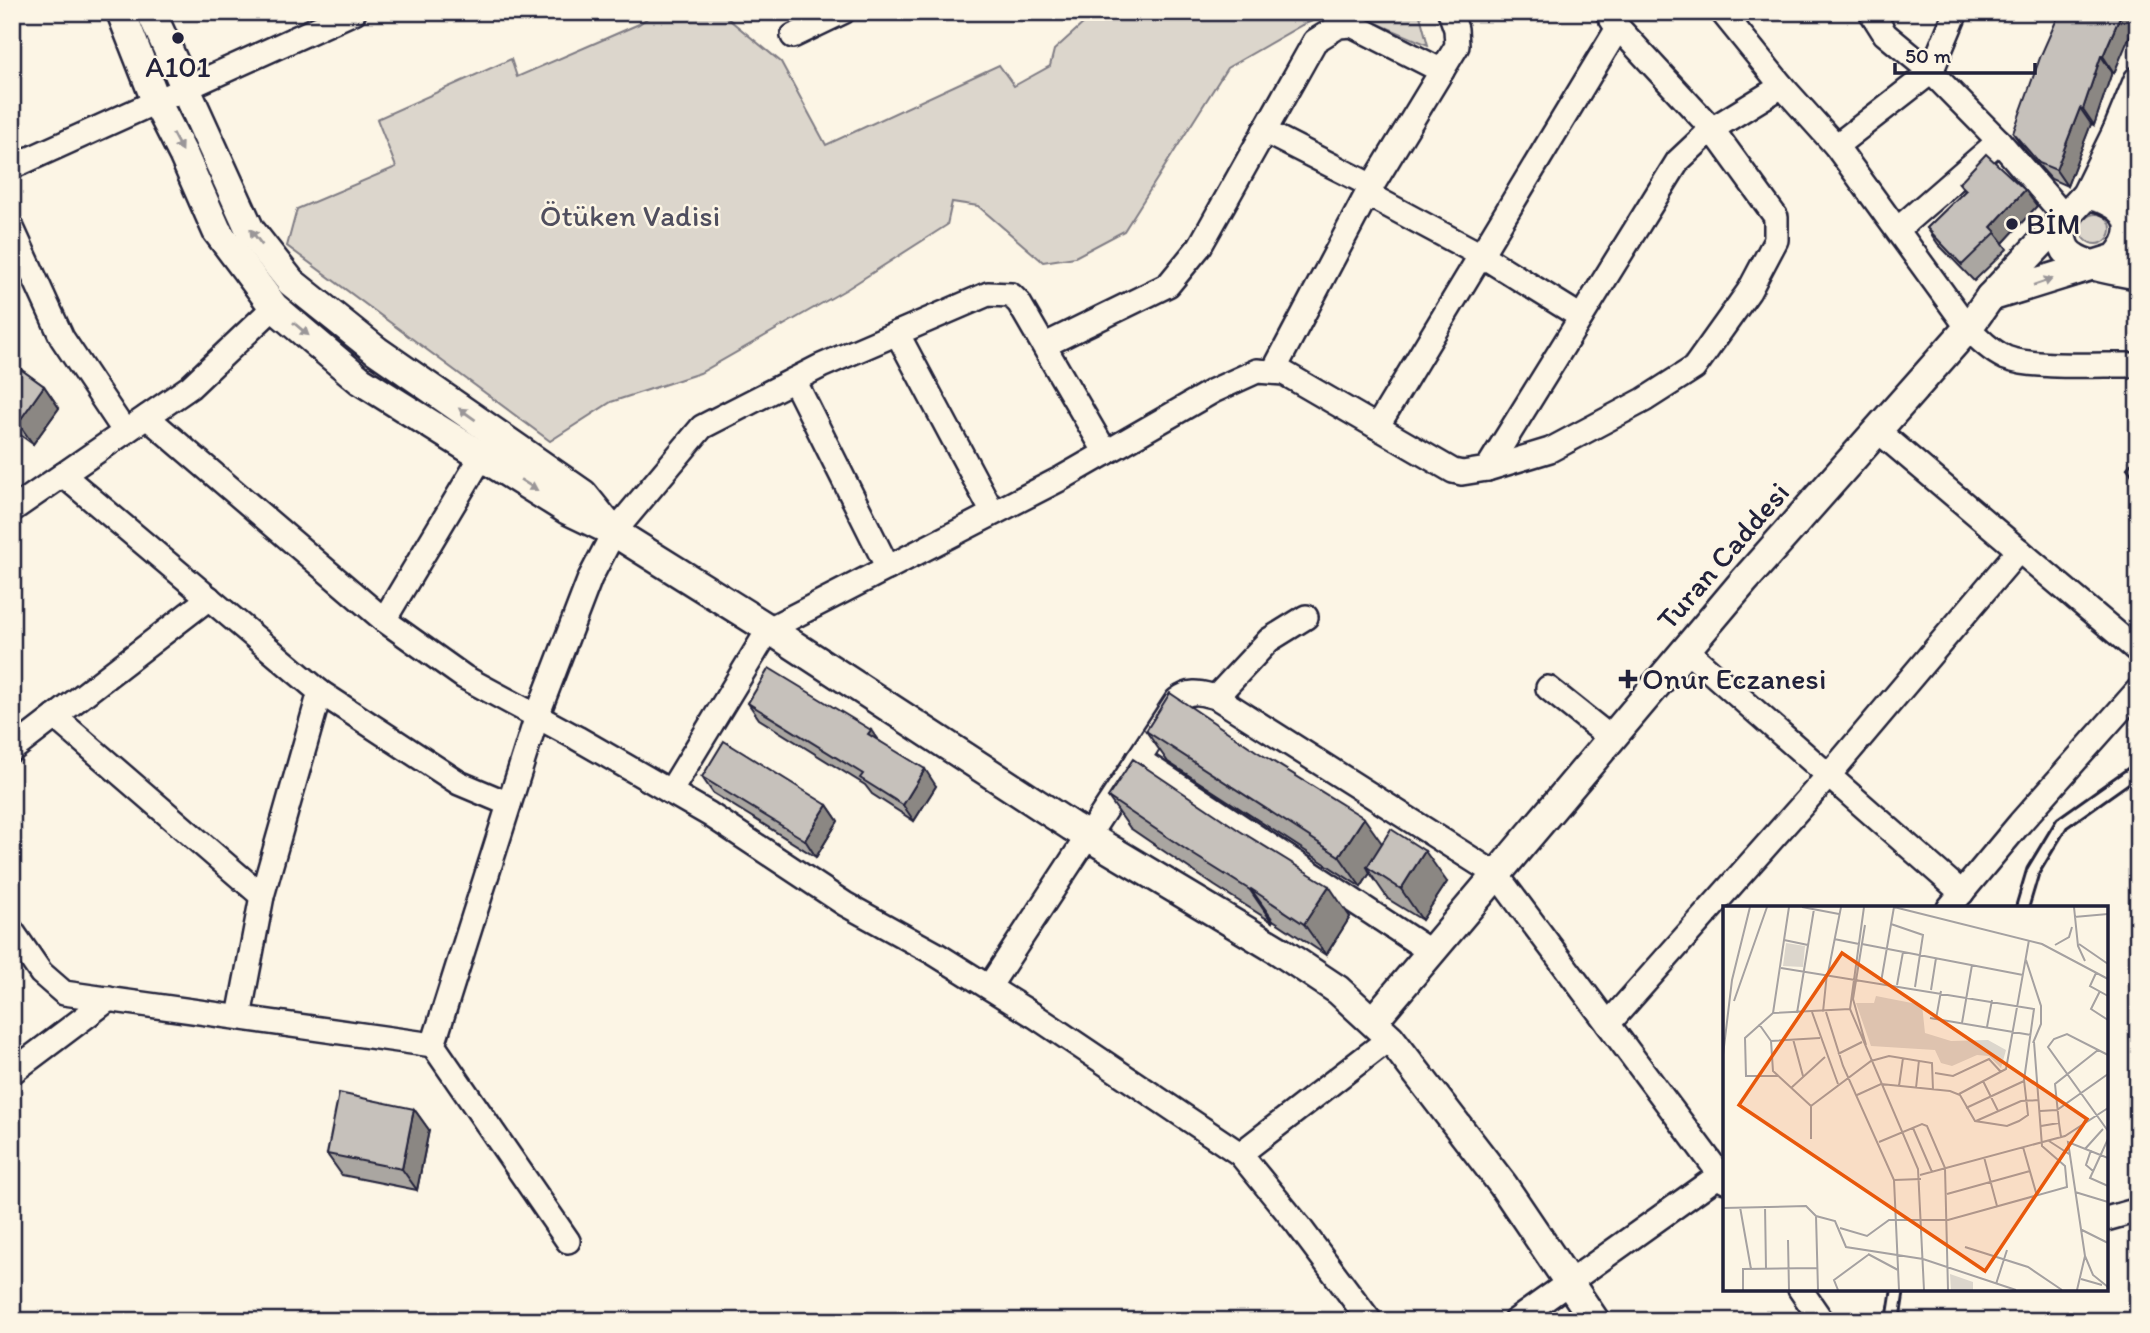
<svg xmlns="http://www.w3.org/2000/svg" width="2150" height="1333" viewBox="0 0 2150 1333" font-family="Itim,sans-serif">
  <rect width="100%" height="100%" fill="#fcf5e5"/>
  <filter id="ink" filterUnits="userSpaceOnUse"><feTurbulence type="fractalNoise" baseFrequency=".0143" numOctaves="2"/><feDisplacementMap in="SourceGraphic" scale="14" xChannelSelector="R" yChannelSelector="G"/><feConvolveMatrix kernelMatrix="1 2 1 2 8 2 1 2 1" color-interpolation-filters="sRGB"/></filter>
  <g filter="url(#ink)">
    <g fill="#dcd6cc" stroke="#7f7c84" stroke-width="2">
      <path d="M 656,12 L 720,12 L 781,62 L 826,145 L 999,65 L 1014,86 L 1050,66 L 1054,50 L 1096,12 L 1336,12 L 1302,25 L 1227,68 L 1124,231 L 1075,257 L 1043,262 L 978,206 L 952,202 L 947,225 L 847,289 L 700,373 L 611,402 L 550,441 L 287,246 L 297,209 L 396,167 L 377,119 L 511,59 L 517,77 L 639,24 Z"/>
      <path d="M 1350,12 L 1419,12 L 1428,45 Z"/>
      <circle cx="2096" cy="229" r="15"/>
    </g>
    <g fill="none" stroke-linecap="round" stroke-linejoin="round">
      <g stroke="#22223b" stroke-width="16">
        <g id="service">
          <path d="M 2022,908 L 2033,871 L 2062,823 L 2138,769"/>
          <path d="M 1893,1321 L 1898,1289"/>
        </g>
      </g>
      <g stroke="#22223b" stroke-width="28">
        <g id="minor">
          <path d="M 1722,12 L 1782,86 L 1836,146 L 1968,328 C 1979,339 1991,351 2006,358 C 2034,369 2105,364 2138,365"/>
          <path d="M 1871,12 L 1885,34 L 1931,72 L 1999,141"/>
          <path d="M 793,36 L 843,12"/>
          <path d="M 1264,131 L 1372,186"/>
          <path d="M 1836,146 L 1931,72 L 1956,12"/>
          <path d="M 12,167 L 354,12"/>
          <path d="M 1367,194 L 1481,255 L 1581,317"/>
          <path d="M 12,228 L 62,338 L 125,432"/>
          <path d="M 1898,229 L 1999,141 L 2065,217"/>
          <path d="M 897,333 L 993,513"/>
          <path d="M 1045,345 L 1168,285 L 1200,246 L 1315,41 L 1339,26 L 1352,25 L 1442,71"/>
          <path d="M 1273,372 L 1367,194 L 1457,46 L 1456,29 L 1450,12"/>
          <path d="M 794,380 L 888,568"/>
          <path d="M 147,417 L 384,620 L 464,677 L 577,738 L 709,814 L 845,904 L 934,953 L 1035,1016 L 1240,1154 L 1298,1225 L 1370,1321"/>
          <path d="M 1377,427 L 1618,28"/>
          <path d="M 1877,430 L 2138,651"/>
          <path d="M 1487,469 L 1678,161 L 1712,129 L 1782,86"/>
          <path d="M 63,475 L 320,692 L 459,783 L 509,804"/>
          <path d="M 12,510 L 190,387 L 274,307"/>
          <path d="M 384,620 L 482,456"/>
          <path d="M 1686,650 L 1962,893"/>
          <path d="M 1548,688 L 1612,739"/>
          <path d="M 1216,697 L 1269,640 L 1306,617"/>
          <path d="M 55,717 L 262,896"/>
          <path d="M 12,750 L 209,598"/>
          <path d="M 1138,759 L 1431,952"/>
          <path d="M 670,792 L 769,629 L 1062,478 L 1213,391 L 1257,371 L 1284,373 L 1453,471 L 1462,473 L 1487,469 L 1550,450 L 1644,400 L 1694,368 L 1749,291 L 1776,240 L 1776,217 L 1712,129 L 1614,23 L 1607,12"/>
          <path d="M 1949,908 L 2020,823 L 2138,690"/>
          <path d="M 12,931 L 41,973 L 64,993 L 433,1045"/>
          <path d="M 989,987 L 1177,700 C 1191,689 1200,693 1216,697 L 1497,875 L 1725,1181"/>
          <path d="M 239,1017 L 262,896 L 320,692"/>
          <path d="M 1608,1024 L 1829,775 L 2019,550"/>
          <path d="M 12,1072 L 109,999"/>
          <path d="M 1240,1154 L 1390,1038"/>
          <path d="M 2106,1219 L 2138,1210"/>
          <path d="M 568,1241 L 433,1045 L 537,716 L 590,578 L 614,532 L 702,427 L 821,366 L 988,294 L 1011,295 L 1019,303 L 1106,453"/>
          <path d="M 1800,1289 L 1822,1321"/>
          <path d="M 1515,1321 L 1725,1171"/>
        </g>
      </g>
      <g stroke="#22223b" stroke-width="33">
        <g id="tertiary">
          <path d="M 121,12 L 156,101 L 184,156 L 217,231 L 274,307 L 360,380 L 566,509 L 614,532 L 769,629 L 1071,826 L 1278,950 L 1338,990 L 1390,1038 L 1503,1185 L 1595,1321"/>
          <path d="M 151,12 L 250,230 L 291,282 L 377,351 L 583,494 L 608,525"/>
          <path d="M 2117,132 L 2120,207"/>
          <path d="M 2060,223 C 2061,232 2061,242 2066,250 C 2078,267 2118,270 2138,275"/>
          <path d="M 1990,297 L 2116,258 C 2146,224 2123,200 2086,195"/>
          <path d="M 1373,1021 L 1744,581 L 1968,328 L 1990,297 L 2086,195 L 2117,132 L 2138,81"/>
        </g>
      </g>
      <use href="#service" stroke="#fcf5e5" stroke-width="10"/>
      <use href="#minor" stroke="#fcf5e5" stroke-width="23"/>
      <use href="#tertiary" stroke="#fcf5e5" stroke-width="28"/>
    </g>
    <g fill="#aaa6a1" stroke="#22223b" stroke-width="2">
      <path d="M 2138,12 L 2114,73 L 2112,72 L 2094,125 L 2091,124 L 2067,186 L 2051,179 L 2024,149 L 2013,133 Z"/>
      <path d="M 1959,183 L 2025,190 L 2037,206 L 2003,243 L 2007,249 L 1974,281 L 1938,244 L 1927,228 L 1965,191 Z"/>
      <path d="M 12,363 L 44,386 L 59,408 L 33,444 L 12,429 Z"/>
      <path d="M 2138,455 L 2138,484 L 2127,468 Z"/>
      <path d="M 748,703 L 878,740 L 936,786 L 914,821 L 872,794 L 865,785 L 759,719 Z"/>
      <path d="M 1146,731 L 1382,844 L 1447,882 L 1422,920 L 1388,899 L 1370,873 L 1361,887 L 1168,762 Z"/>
      <path d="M 702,777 L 827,805 L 838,821 L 816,857 L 713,793 Z"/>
      <path d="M 1108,797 L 1350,917 L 1326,955 L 1273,920 L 1272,922 L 1215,886 L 1130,828 Z"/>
      <path d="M 414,1109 L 429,1130 L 417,1190 L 342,1175 L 327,1154 Z"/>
    </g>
    <g fill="#8b8783" stroke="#22223b" stroke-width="2">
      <path d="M 2122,12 L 2138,12 L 2138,17 L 2114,73 L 2103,56 Z"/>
      <path d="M 2101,56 L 2112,72 L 2094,125 L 2083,109 Z"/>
      <path d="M 2080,108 L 2091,124 L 2067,186 L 2056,170 Z"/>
      <path d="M 2025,190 L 2037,206 L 2003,243 L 1991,227 Z"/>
      <path d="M 44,386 L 59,408 L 33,444 L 18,423 Z"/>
      <path d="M 871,730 L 882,746 L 868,734 Z"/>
      <path d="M 925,769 L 936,786 L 914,821 L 903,805 Z"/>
      <path d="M 827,805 L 838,821 L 816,857 L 805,840 Z"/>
      <path d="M 1364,818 L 1386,849 L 1367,867 L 1370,873 L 1361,887 L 1339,856 Z"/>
      <path d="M 1425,851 L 1447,882 L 1422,920 L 1401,889 Z"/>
      <path d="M 1329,886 L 1350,917 L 1326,955 L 1304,924 Z"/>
      <path d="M 1251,889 L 1273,920 L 1272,922 L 1250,890 Z"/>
      <path d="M 414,1109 L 429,1130 L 417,1190 L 402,1169 Z"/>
    </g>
    <g fill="#c6c1bb" stroke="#22223b" stroke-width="2">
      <path d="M 2060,12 L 2122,12 L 2103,56 L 2101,56 L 2083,109 L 2080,108 L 2056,170 L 2039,163 L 2013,133 L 2041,55 Z"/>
      <path d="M 1986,154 L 2025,190 L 1991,227 L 1996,232 L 1962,265 L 1927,228 L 1966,190 L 1959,183 Z"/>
      <path d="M 12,363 L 44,386 L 18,423 L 12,419 Z"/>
      <path d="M 2138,455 L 2138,477 L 2127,468 Z"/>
      <path d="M 769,668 L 871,730 L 868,734 L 925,769 L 903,805 L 860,778 L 863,774 L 748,703 Z"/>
      <path d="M 1170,693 L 1256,751 L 1364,818 L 1339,856 L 1146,731 Z"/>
      <path d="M 724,741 L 827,805 L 805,840 L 702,777 Z"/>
      <path d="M 1133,759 L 1240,831 L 1329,886 L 1304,924 L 1251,889 L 1250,890 L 1194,855 L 1108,797 Z"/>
      <path d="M 1391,829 L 1425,851 L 1401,889 L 1367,867 Z"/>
      <path d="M 339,1093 L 414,1109 L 402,1169 L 327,1154 Z"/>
    </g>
    <defs><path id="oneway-solid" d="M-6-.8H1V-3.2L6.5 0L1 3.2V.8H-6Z" transform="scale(1.75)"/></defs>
    <g fill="#9a9698">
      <use href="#oneway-solid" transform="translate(177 142) rotate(62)"/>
      <use href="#oneway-solid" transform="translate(256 237) rotate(-127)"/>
      <use href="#oneway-solid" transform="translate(2043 282) rotate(-19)"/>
      <use href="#oneway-solid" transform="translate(301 329) rotate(40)"/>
      <use href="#oneway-solid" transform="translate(467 414) rotate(-145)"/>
      <use href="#oneway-solid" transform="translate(529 485) rotate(32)"/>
    </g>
  </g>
  <g fill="#22223b" stroke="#fcf5e5" stroke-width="2.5">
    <circle cx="178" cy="38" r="7"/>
    <circle cx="2012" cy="224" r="7"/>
    <path d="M1624.5 668.5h7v7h7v7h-7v7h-7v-7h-7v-7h7z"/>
  </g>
  <g text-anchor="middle" stroke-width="5" stroke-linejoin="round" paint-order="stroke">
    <g font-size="30" fill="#22223b" stroke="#fcf5e5" text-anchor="start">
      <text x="178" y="77" text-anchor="middle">A101</text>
      <text x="2026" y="234">BİM</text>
      <text x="1642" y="689">Onur Eczanesi</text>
    </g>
    <g font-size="30" fill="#504f5f" stroke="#fcf5e5">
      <text x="630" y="226">Ötüken Vadisi</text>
    </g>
    <g font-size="30" fill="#22223b" stroke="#fcf5e5">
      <text transform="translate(1723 556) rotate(-49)" y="10">Turan Caddesi</text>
    </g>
  </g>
  <g transform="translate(1723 906)">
    <rect width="385" height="385" fill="#fcf5e5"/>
    <path d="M 63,37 L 82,40 L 80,61 L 60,60 ZM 153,90 L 199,99 L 202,127 L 228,135 L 265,134 L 283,144 L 278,162 L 266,150 L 254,149 L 229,160 L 218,157 L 212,144 L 148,140 L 133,97 L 151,97 ZM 227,368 L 250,376 L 250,384 L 228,384 Z" fill="#dcd6cc"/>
    <path fill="none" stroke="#a5a1a1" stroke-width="2" d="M 66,1 L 50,107 L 127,103M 79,1 L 116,8M 141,1 L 127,103 L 195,263 L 201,384M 171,1 L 319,38 L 385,73M 351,1 L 355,40 L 362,55M 351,11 L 385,8M 168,18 L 200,29 L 192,81M 142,19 L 130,93 L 143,139M 111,33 L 136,38M 61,34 L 85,39M 139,38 L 300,69M 356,38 L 385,58M 332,39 L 346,31 L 349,21M 303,54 L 318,100 L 318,118 L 310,137M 58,62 L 311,103 L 301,174 L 305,209 L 296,215 L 284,220 L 252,215 L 237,189 L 227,185 L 158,178 L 134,189M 105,67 L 118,1M 373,67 L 367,80 L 385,90M 158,76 L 171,1M 174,79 L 180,46M 208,84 L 213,52M 377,85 L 368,103 L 385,114M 11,95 L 44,1M 89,106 L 115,178M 100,106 L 104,67M 103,106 L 120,160 L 171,274 L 176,384M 50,107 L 22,132 L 23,170 L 54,170M 74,107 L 91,3M 207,112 L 308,129M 213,113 L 218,85M 239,117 L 249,59M 36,118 L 48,135 L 50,165 L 88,200M 264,121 L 269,94M 70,133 L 80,170M 48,135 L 97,132M 115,148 L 139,136M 0,149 L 9,74 L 27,1M 385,149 L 344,128 L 331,133 L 325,141 L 385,225M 212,167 L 230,170 L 266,153 L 278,166M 260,175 L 275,205M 176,180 L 180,152M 68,182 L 102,151M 193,182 L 196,154M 236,188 L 283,163 L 306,34M 243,202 L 301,175M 317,205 L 334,204 L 385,168M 253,215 L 298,195 L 316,194M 336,217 L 332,178 L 375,144M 318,220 L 336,217 L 338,231M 190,222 L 209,266M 88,233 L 88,200 L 148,155 L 166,150 L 209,157 L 210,184M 385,233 L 367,272 L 385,280M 326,235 L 346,248M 156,236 L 199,218 L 204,220 L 222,262 L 225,384M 300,241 L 314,290M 362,243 L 380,223M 368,244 L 363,259 L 370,265M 261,251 L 274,300M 385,252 L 345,236 L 362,350 L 370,369 L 385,381M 197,269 L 342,230 L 385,202M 171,274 L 198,273M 352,286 L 385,296M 224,288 L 307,265M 42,300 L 43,363M 17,301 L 28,363M 0,302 L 83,300 L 93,310 L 112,315 L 123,341 L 200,353 L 293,384M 93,310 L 95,384M 117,322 L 144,330 L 166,314 L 225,314 L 344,281 L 342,260 L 319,240 L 311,136M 357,323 L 385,337M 65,334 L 66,384M 0,335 L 0,362M 242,341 L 305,361 L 339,384M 145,348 L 175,364M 358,373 L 379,379M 273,378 L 284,344M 20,384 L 20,363 L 95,362M 115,384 L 111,374 L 145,349M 354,384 L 362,350"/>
    <path fill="#e8590c" fill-opacity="0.15" stroke="#e8590c" stroke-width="3.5" d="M 119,47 L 364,213 L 262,365 L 16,199 Z"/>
    <rect width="385" height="385" fill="none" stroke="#22223b" stroke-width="3.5"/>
  </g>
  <rect width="2150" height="1333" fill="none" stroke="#fcf5e5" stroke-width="42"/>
  <rect x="21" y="21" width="2108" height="1291" fill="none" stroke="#22223b" stroke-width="2.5" filter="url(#ink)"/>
  <path d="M1895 63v10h140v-10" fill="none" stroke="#22223b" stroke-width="3.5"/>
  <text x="1905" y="63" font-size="21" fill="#22223b" stroke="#fcf5e5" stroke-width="5" paint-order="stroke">50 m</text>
</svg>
